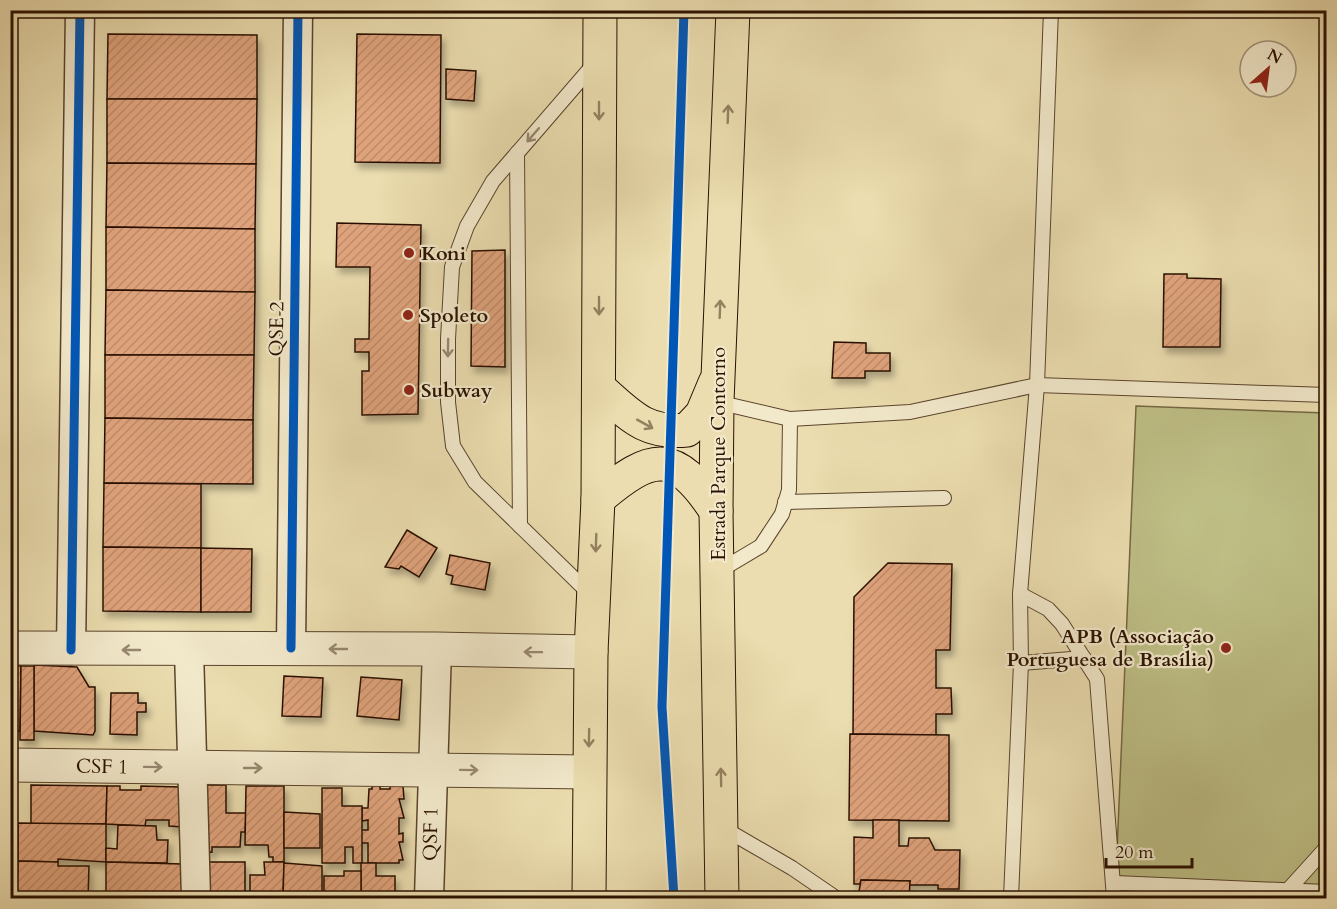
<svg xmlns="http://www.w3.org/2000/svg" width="1337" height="909" viewBox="0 0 1337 909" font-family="Cardo,serif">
  <defs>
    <pattern id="building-hatch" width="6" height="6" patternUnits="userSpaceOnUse" patternTransform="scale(1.5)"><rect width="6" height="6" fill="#dfa37c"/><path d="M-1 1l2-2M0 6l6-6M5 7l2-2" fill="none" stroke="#c08b69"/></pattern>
    <filter id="shadow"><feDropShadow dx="3.5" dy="6" stdDeviation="3" flood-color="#0004"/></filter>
  </defs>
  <rect width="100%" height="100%" fill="#ebddaf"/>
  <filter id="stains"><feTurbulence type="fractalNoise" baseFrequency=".00333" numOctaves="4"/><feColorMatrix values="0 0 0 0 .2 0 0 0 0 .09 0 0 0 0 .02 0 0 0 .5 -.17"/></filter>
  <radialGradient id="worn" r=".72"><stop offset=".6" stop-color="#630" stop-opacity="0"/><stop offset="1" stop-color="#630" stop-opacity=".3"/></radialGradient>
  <path fill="#bebf86" stroke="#746843" stroke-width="1.5" d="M 1136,406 L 1326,413 L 1326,898 L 1115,898 Z"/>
  <g fill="url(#building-hatch)" stroke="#2a1100" stroke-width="1.5" filter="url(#shadow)">
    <path d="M 108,34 L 257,35 L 257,99 L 107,99 Z"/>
    <path d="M 357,34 L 441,35 L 440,163 L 355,162 Z"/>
    <path d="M 446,69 L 476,71 L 474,101 L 446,99 Z"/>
    <path d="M 107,99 L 257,99 L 256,164 L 107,163 Z"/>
    <path d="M 107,163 L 256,164 L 255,229 L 106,227 Z"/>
    <path d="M 337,223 L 421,225 L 418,414 L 362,415 L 362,371 L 369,371 L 369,352 L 355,352 L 355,339 L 369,339 L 370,267 L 336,267 Z"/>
    <path d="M 106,227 L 255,229 L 255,292 L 106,290 Z"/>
    <path d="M 505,250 L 505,367 L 471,366 L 472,251 Z"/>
    <path d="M 1164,274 L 1187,274 L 1187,278 L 1221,279 L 1220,347 L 1163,347 Z"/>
    <path d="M 106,290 L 255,292 L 254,355 L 105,355 Z"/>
    <path d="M 834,342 L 866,343 L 866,353 L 890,353 L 890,371 L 865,371 L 865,378 L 832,378 Z"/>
    <path d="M 105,355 L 254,355 L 253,420 L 105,418 Z"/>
    <path d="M 105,418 L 253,420 L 253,484 L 104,483 Z"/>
    <path d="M 104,483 L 201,484 L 201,548 L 103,547 Z"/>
    <path d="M 407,530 L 437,548 L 419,577 L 401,566 L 399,569 L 385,567 Z"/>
    <path d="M 103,547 L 201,548 L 201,612 L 103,611 Z"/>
    <path d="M 201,548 L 252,549 L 251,612 L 201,612 Z"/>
    <path d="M 450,555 L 490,563 L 485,590 L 451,584 L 453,576 L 446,574 Z"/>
    <path d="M 888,563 L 952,564 L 950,650 L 936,650 L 936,688 L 951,688 L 952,714 L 936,714 L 936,735 L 853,734 L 854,597 Z"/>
    <path d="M 10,665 L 21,666 L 20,731 L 10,731 Z"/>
    <path d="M 34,665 L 77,667 L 89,687 L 95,687 L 95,731 L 93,735 L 34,731 Z"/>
    <path d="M 21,666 L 34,666 L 34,740 L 20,740 Z"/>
    <path d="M 284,676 L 323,678 L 321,717 L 282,716 Z"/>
    <path d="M 361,677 L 402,680 L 399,720 L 357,716 Z"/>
    <path d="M 111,693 L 138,693 L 138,703 L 146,703 L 146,712 L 137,712 L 137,735 L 110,734 Z"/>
    <path d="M 850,734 L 949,735 L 949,821 L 849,820 Z"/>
    <path d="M 31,785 L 107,786 L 106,824 L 31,824 Z"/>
    <path d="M 207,785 L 226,785 L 226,813 L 246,813 L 245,832 L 241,832 L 240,847 L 212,847 L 212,852 L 206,853 Z"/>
    <path d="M 372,785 L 380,785 L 380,789 L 390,789 L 390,785 L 403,786 L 404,799 L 399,799 L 404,818 L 399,818 L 399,834 L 403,833 L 403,842 L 399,842 L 403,860 L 399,860 L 399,863 L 368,863 L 368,843 L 361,843 L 361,830 L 368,830 L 368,820 L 362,821 L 362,808 L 368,808 L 369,789 L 372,789 Z"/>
    <path d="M 107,786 L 120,786 L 120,790 L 141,790 L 141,786 L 181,787 L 183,827 L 169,826 L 169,820 L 146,820 L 145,826 L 106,824 Z"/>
    <path d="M 246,786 L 284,786 L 284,862 L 273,862 L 273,857 L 269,857 L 268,845 L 245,845 Z"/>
    <path d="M 322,788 L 342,788 L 342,806 L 362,806 L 362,863 L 353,863 L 353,847 L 345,847 L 345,863 L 322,863 Z"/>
    <path d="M 284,812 L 320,814 L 320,848 L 284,848 Z"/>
    <path d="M 873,820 L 899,820 L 899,846 L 908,846 L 909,838 L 929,838 L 935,850 L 960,850 L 959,889 L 938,889 L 938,885 L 909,885 L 910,881 L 861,880 L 860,884 L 854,884 L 854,837 L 873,838 Z"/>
    <path d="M 18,823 L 106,824 L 106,862 L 58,859 L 58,862 L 18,861 Z"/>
    <path d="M 118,825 L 156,826 L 157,840 L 168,840 L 167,863 L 106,862 L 106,848 L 117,849 Z"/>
    <path d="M 18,861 L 58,862 L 58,866 L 89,866 L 88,898 L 17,898 Z"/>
    <path d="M 106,862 L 182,864 L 182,898 L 106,898 Z"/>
    <rect x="206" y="862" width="39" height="36"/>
    <path d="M 264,862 L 284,862 L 283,898 L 245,898 L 245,892 L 250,892 L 250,875 L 265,875 Z"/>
    <path d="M 284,863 L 322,866 L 322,898 L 283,898 Z"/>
    <path d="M 361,863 L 376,863 L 376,876 L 395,876 L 395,898 L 361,898 Z"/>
    <path d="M 344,871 L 361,871 L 361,898 L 324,898 L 324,876 L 344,876 Z"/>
    <path d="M 861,880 L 910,881 L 909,898 L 858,898 Z"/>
    <path d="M 1157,894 L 1239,895 L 1239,898 L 1157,898 Z"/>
  </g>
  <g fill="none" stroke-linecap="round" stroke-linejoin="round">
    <g stroke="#5a442c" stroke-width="16">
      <g id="service">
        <path d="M 517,153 L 520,526"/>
        <path d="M 717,402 L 790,419 L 910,412 L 1037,385 L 1326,395"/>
        <path d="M 785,502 L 944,498"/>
        <path d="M 719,571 L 761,546 L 782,514 L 789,490 L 790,419"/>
        <path d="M 1020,594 L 1048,609 L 1062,624 L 1097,679 L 1114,898"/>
        <path d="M 591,595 L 475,482 L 453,446 L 448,402 L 448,339 L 452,267 L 467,226 L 493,181 L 595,63"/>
        <path d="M 1021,663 L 1084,658"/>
        <path d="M 723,828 L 792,868 L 836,898"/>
        <path d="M 1115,883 L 1326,892"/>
        <path d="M 1288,890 L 1326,848"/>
        <path d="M 1011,898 L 1021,663 L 1020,594 L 1037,385 L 1051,10"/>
      </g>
    </g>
    <g stroke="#5a442c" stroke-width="31">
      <g id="minor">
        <path d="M 291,648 L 298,10"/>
        <path d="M 71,650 L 80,10"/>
        <path d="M 189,650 L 196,898"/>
        <path d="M 429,898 L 437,649"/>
      </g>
    </g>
    <g stroke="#5a442c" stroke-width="35">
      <g id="tertiary">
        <path d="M 10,648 L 437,649 L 591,652"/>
        <path d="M 10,765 L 589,772"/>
      </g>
    </g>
    <g stroke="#2a1100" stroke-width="35">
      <g id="trunk">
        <path d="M 599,388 C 630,415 644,434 687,430 L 702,414 L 715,383"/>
        <path d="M 598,499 C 653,452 675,449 716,511"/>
        <path d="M 589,898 L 591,652 L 598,499 L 600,10"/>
        <path d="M 722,898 L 716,511 L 717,402 L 733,10"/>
      </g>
    </g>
    <use href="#service" stroke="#f2e9cb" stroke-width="14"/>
    <use href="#minor" stroke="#f2e9cb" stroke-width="28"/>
    <use href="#tertiary" stroke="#f2e9cb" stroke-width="33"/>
    <use href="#trunk" stroke="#ebddaf" stroke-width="33"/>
    <g stroke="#f2e9cb" stroke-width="13">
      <g id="cycleway">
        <path d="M 291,648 L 298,10"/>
        <path d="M 71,650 L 80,10"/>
        <path d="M 674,898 L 662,707 L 684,10"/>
      </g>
    </g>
    <use href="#cycleway" stroke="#0057b8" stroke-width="9"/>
  </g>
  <defs><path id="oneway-shaft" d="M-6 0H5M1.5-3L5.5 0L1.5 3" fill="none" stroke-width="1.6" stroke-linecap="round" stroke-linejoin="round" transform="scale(1.5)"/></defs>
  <g stroke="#948160">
    <use href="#oneway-shaft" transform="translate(599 111) rotate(90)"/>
    <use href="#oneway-shaft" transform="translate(728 114) rotate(-88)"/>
    <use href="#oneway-shaft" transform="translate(599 306) rotate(90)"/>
    <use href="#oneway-shaft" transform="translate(720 309) rotate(-88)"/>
    <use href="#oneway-shaft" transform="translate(645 424) rotate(29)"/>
    <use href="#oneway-shaft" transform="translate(596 543) rotate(92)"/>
    <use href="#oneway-shaft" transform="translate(589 738) rotate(91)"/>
    <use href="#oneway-shaft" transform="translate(721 777) rotate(-91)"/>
  </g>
  <g stroke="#988870">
    <use href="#oneway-shaft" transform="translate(533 135) rotate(131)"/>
    <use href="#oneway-shaft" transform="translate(448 348) rotate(91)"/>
    <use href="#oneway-shaft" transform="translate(338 649) rotate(-180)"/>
    <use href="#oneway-shaft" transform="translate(131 650) rotate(-180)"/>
    <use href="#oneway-shaft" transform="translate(533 652) rotate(-179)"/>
    <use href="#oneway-shaft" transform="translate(153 767) rotate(1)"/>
    <use href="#oneway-shaft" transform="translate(253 768)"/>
    <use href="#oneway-shaft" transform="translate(469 770) rotate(1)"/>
  </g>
  <g fill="#8f2418" stroke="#f2e9cb" stroke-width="2">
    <circle cx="409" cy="253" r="6"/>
    <circle cx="408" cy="315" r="6"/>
    <circle cx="409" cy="390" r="6"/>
    <circle cx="1226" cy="648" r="6"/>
  </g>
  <g text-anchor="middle" stroke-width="4.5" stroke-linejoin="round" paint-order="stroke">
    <g font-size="20" font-weight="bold" fill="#2a1100" stroke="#f2e9cb" text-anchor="start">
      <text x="421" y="260">Koni</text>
      <text x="420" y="322">Spoleto</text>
      <text x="421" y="397">Subway</text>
      <text x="1214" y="643" text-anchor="end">APB (Associação<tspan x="1214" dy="23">Portuguesa de Brasília)</tspan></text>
    </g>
    <g font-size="20" fill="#2a1100" stroke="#f2e9cb">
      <text transform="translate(276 329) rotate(-89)" y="7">QSE 2</text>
      <text transform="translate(718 454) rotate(-90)" y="7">Estrada Parque Contorno</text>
      <text transform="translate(102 766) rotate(1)" y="7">CSF 1</text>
      <text transform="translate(430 834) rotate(-89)" y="7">QSF 1</text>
    </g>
  </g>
  <rect width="1337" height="909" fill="none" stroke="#ebddaf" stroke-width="36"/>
  <rect x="12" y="12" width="1313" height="885" fill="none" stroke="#2a1100" stroke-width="3"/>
  <rect x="18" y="18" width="1301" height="873" fill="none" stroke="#2a1100" stroke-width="1.5"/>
  <g transform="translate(1268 69) rotate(28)"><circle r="28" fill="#f2e9cb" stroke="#a2937a" stroke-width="1.5"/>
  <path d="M0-4.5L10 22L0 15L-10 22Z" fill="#8f2418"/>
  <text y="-9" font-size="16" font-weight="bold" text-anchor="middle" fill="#2a1100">N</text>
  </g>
  <path d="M1106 858v9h86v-9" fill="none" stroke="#2a1100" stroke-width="3"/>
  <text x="1115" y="858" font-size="18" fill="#2a1100" stroke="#f2e9cb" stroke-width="4.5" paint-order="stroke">20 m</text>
  <rect width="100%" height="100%" filter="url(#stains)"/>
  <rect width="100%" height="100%" fill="url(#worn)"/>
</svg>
